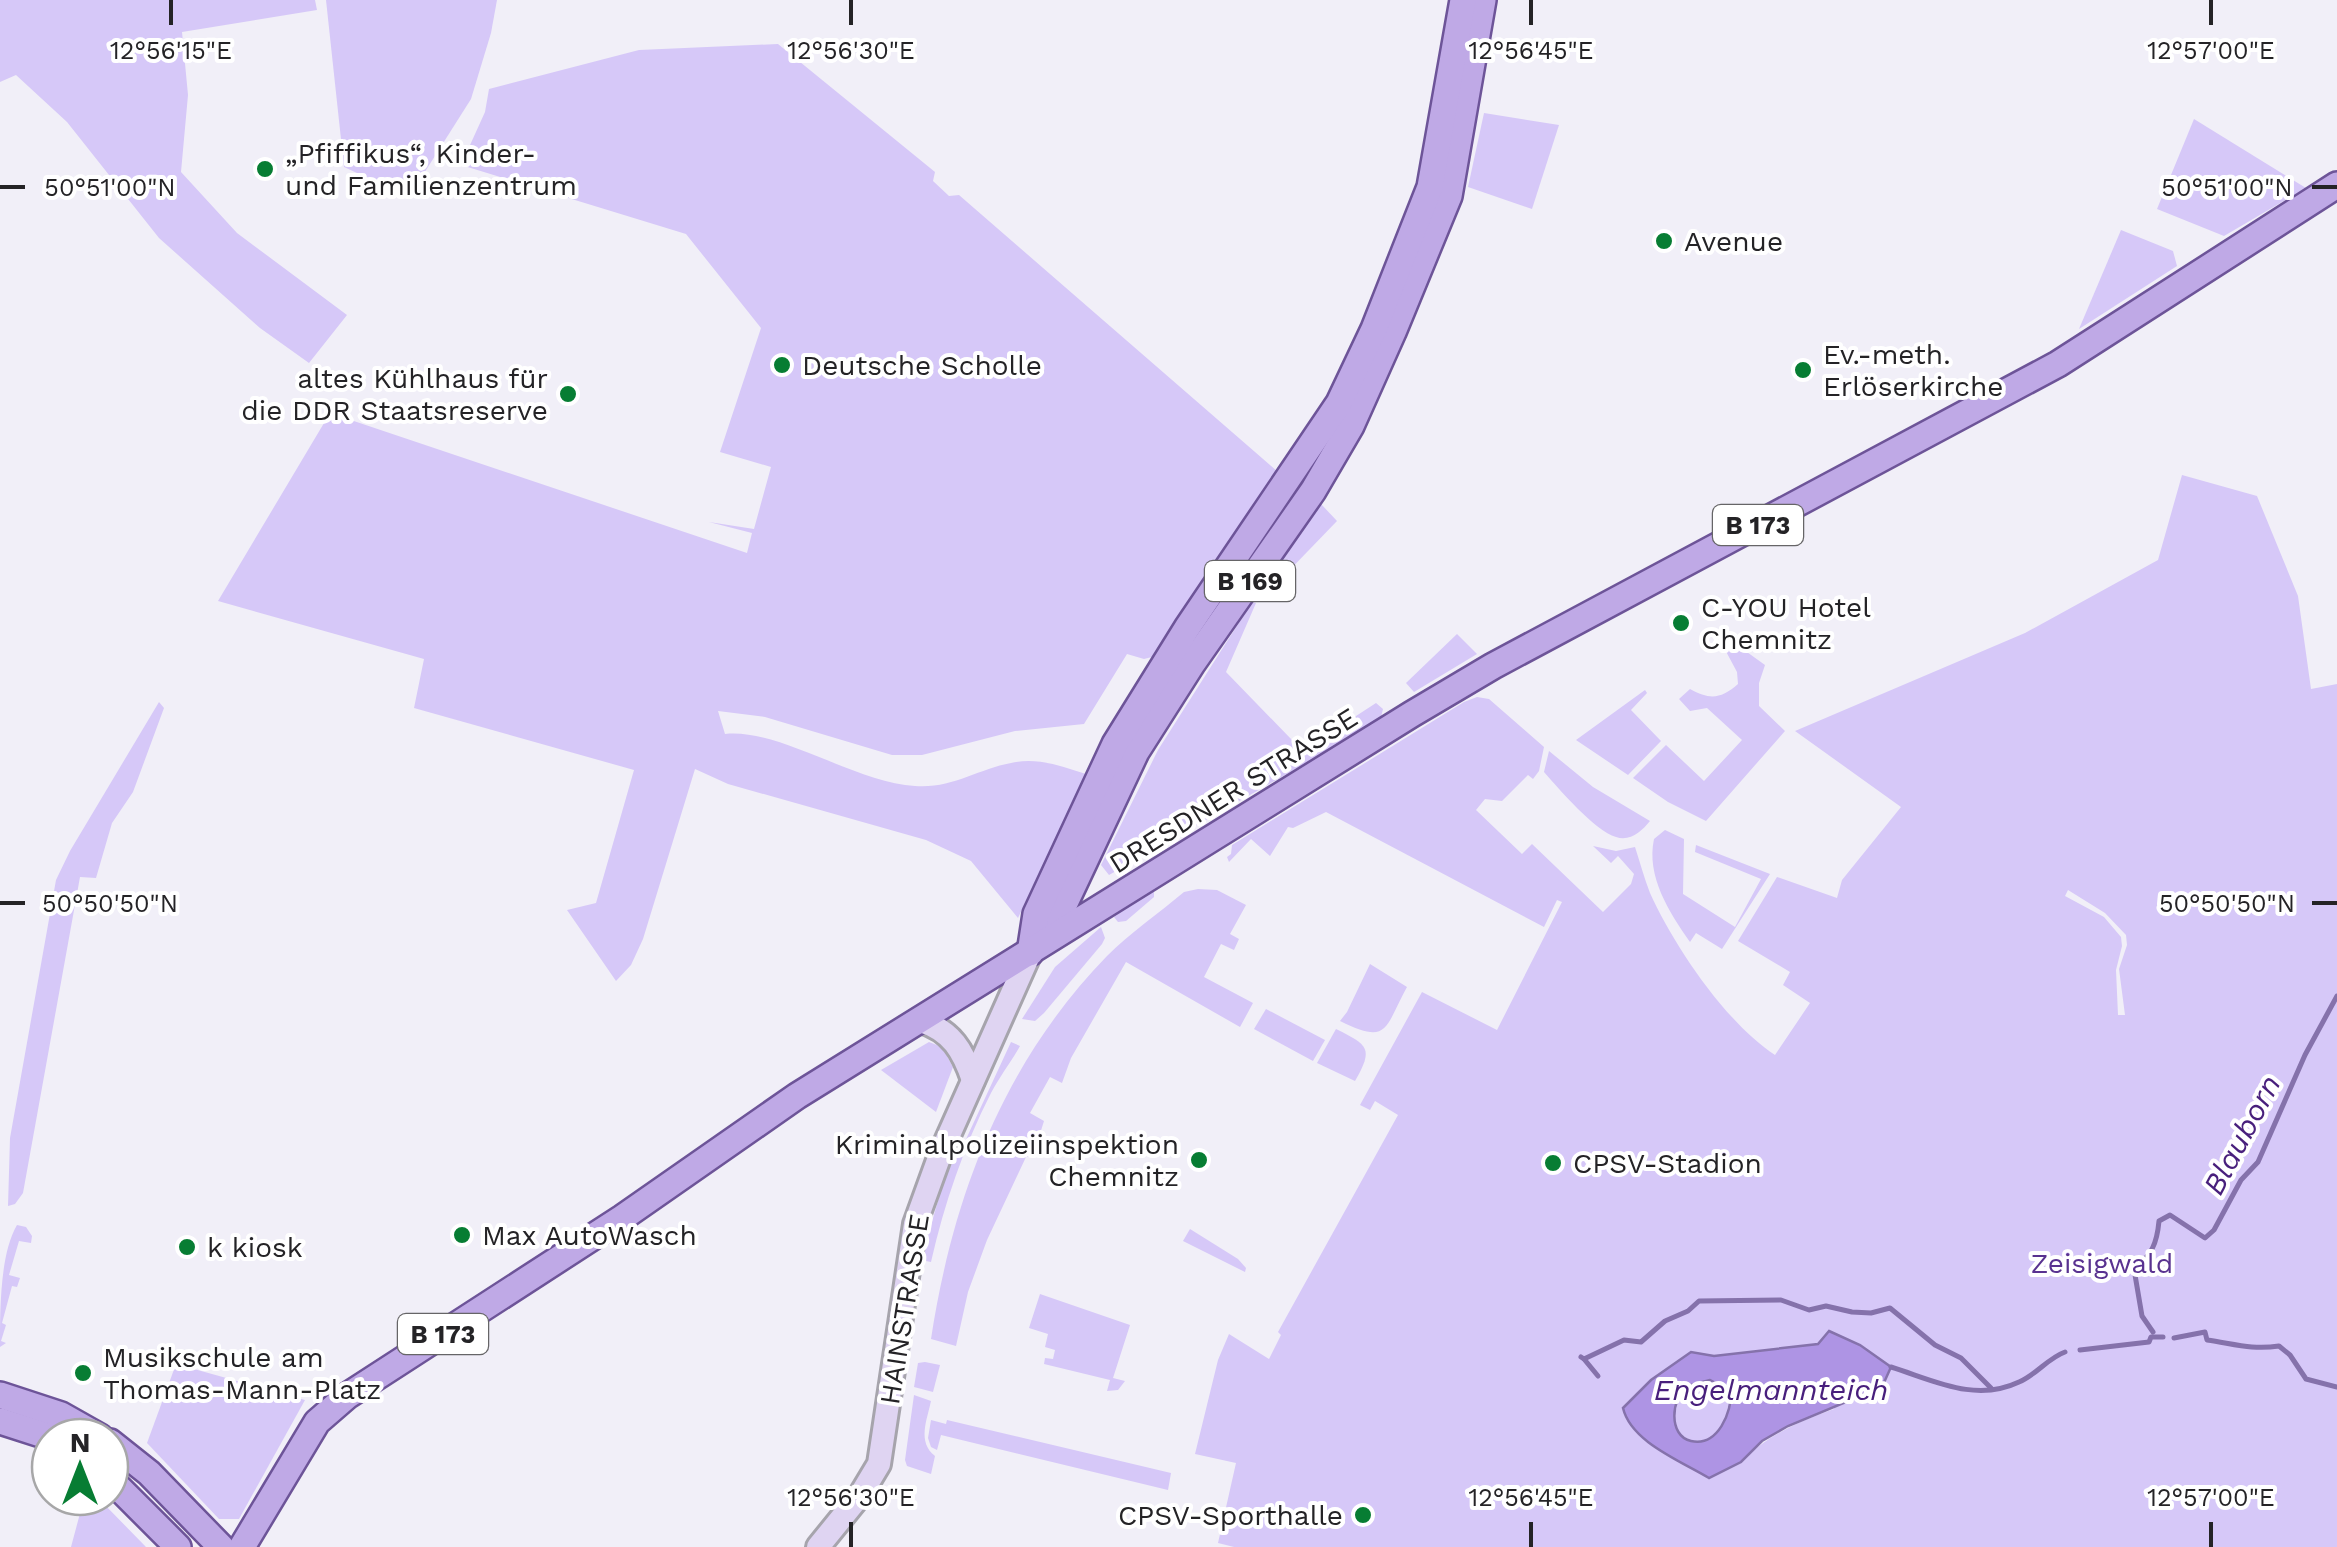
<svg xmlns="http://www.w3.org/2000/svg" width="2337" height="1547" viewBox="0 0 2337 1547" font-family="'Work Sans',sans-serif">
  <rect width="100%" height="100%" fill="#f1eff8"/>
  <g fill="#d6c8f8" fill-rule="evenodd">
    <path d="M 0,0 L 315,0 L 317,10 L 182,32 L 188,95 L 181,172 L 237,233 L 347,315 L 309,363 L 260,328 L 159,238 L 67,122 L 16,75 L 0,82 Z"/>
    <path d="M 326,0 L 497,0 L 491,33 L 471,99 L 409,197 L 344,167 Z"/>
    <path d="M 778,44 L 935,172 L 933,181 L 949,196 L 959,195 L 1278,472 L 1152,657 L 1144,659 L 1127,654 L 1084,724 L 1015,731 L 922,755 L 892,755 L 765,717 L 718,711 L 725,734 C 778,728 854,782 915,786 C 951,789 978,769 1011,763 C 1037,757 1061,766 1086,774 L 1018,918 L 971,861 L 926,840 L 728,784 L 695,769 L 643,939 L 631,965 L 616,981 L 567,910 L 596,903 L 634,770 L 414,708 L 424,659 L 218,601 L 330,413 L 747,553 L 752,533 L 709,522 L 754,529 L 771,467 L 720,452 L 761,328 L 686,234 L 461,165 L 485,112 L 489,89 L 639,50 Z"/>
    <path d="M 1484,113 L 1559,125 L 1532,209 L 1468,187 Z"/>
    <path d="M 2194,119 L 2306,188 L 2224,236 L 2157,209 Z"/>
    <path d="M 2121,230 L 2173,251 L 2177,266 L 2079,329 Z"/>
    <path d="M 2182,475 L 2257,496 L 2298,596 L 2311,689 L 2337,684 L 2337,1547 L 1234,1547 L 1218,1543 L 1236,1463 L 1195,1454 L 1218,1360 L 1229,1334 L 1269,1359 L 1281,1335 L 1278,1332 L 1398,1115 L 1375,1101 L 1370,1110 L 1360,1105 L 1422,992 L 1497,1030 L 1562,902 L 1557,900 L 1544,927 L 1326,812 L 1293,828 L 1288,827 L 1270,856 L 1251,839 L 1229,862 L 1227,857 L 1231,854 L 1232,845 L 1464,702 L 1477,697 L 1489,699 L 1544,747 L 1539,771 L 1533,779 L 1528,775 L 1502,801 L 1485,799 L 1476,810 L 1522,854 L 1532,844 L 1603,912 L 1631,884 L 1634,874 L 1618,856 L 1611,863 L 1593,846 L 1616,851 L 1635,847 C 1640,862 1644,878 1650,893 C 1674,946 1726,1023 1775,1055 L 1810,1003 L 1783,985 L 1790,972 L 1738,941 L 1777,877 L 1837,898 L 1842,880 L 1901,807 L 1795,731 L 2025,633 L 2158,560 ZM 2068,890 L 2105,913 L 2126,935 L 2127,945 L 2119,969 L 2125,1015 L 2118,1015 L 2116,970 L 2122,946 L 2121,937 L 2104,917 L 2065,896 ZM 1829,1331 L 1834,1409 C 1798,1422 1769,1434 1741,1462 L 1624,1415 L 1623,1408 L 1651,1380 L 1691,1352 L 1713,1357 L 1818,1344 Z"/>
    <path d="M 1321,504 L 1337,521 L 1280,580 L 1274,572 Z"/>
    <path d="M 1252,602 L 1256,603 L 1226,672 L 1292,740 L 1296,737 L 1303,744 L 1308,739 L 1313,744 L 1376,703 L 1383,709 L 1381,717 L 1338,745 L 1109,875 L 1101,865 L 1158,750 Z"/>
    <path d="M 1457,634 L 1477,654 L 1414,692 L 1406,683 Z"/>
    <path d="M 1733,642 L 1765,665 L 1759,683 L 1759,706 L 1785,731 L 1706,821 L 1668,802 L 1633,778 L 1666,745 L 1704,781 L 1742,740 L 1707,708 L 1690,711 L 1679,699 L 1690,689 C 1710,700 1721,699 1738,684 L 1737,672 L 1722,644 Z"/>
    <path d="M 1645,690 L 1647,693 L 1631,710 L 1661,741 L 1628,775 L 1576,740 Z"/>
    <path d="M 159,702 L 164,708 L 133,792 L 112,823 L 96,878 L 80,877 L 23,1193 L 15,1204 L 8,1206 L 10,1138 L 56,880 L 70,851 Z"/>
    <path d="M 1549,751 L 1593,787 L 1650,821 C 1642,831 1630,842 1616,837 C 1595,831 1559,789 1544,772 Z"/>
    <path d="M 1665,830 L 1684,839 L 1683,894 L 1735,927 L 1761,879 L 1695,852 L 1696,845 L 1770,874 L 1722,949 L 1696,933 L 1690,942 C 1669,912 1646,876 1654,839 Z"/>
    <path d="M 1154,887 L 1154,897 L 1126,921 L 1118,922 L 1114,917 Z"/>
    <path d="M 1198,889 L 1217,890 L 1246,905 L 1230,934 L 1239,939 L 1234,950 L 1221,944 L 1204,977 L 1253,1003 L 1240,1027 L 1126,962 L 1071,1058 L 1062,1083 L 1050,1077 L 1030,1113 L 1044,1121 L 1033,1156 L 1026,1157 L 987,1240 L 968,1292 L 956,1346 L 931,1339 C 953,1195 1004,1062 1107,956 C 1130,933 1159,913 1184,892 Z"/>
    <path d="M 1101,927 L 1105,938 L 1102,944 L 1044,1013 L 1035,1021 L 1022,1019 L 1055,967 Z"/>
    <path d="M 1370,964 L 1407,987 C 1384,1029 1389,1045 1340,1021 L 1347,1012 Z"/>
    <path d="M 1266,1009 L 1325,1040 L 1313,1061 L 1254,1029 Z"/>
    <path d="M 1336,1029 C 1368,1045 1374,1048 1355,1081 L 1317,1063 Z"/>
    <path d="M 929,1042 L 942,1047 L 953,1067 L 936,1112 L 881,1070 Z"/>
    <path d="M 1011,1042 L 1020,1046 C 1011,1062 1000,1076 991,1093 C 964,1146 944,1204 931,1262 L 921,1260 L 946,1173 L 961,1150 Z"/>
    <path d="M 17,1225 L 26,1227 L 32,1236 L 31,1243 L 19,1241 L 9,1275 L 20,1278 L 17,1287 L 12,1286 L 2,1323 L 6,1325 L 1,1341 L 6,1343 L 0,1347 C 0,1309 0,1254 17,1225 Z"/>
    <path d="M 1190,1229 L 1238,1259 L 1246,1268 L 1245,1272 L 1183,1241 Z"/>
    <path d="M 1040,1294 L 1130,1325 L 1113,1378 L 1125,1381 L 1118,1390 L 1107,1391 L 1110,1380 L 1044,1364 L 1045,1358 L 1053,1359 L 1055,1350 L 1045,1347 L 1048,1334 L 1029,1328 Z"/>
    <path d="M 925,1362 L 940,1365 L 933,1392 L 914,1387 L 918,1363 Z"/>
    <path d="M 176,1364 L 305,1400 L 239,1519 L 219,1519 L 147,1443 Z"/>
    <path d="M 1710,1379 L 1731,1391 C 1731,1412 1718,1447 1691,1441 C 1668,1435 1672,1398 1687,1387 C 1693,1383 1703,1382 1710,1379 Z"/>
    <path d="M 914,1395 L 931,1401 C 927,1420 917,1442 935,1456 L 931,1474 L 907,1466 L 905,1460 Z"/>
    <path d="M 931,1420 L 946,1424 L 947,1420 L 1171,1473 L 1168,1490 L 941,1435 L 937,1450 L 931,1447 L 928,1438 Z"/>
    <path d="M 89,1497 L 93,1504 L 103,1503 L 146,1547 L 71,1547 L 82,1506 Z"/>
  </g>
  <path fill="#ae94e4" stroke="#8572ab" stroke-width="2.5" fill-rule="evenodd" d="M 1829,1331 L 1860,1345 L 1891,1367 L 1882,1387 L 1788,1426 L 1762,1441 L 1741,1462 L 1709,1478 C 1681,1461 1631,1442 1623,1408 L 1651,1380 L 1691,1352 L 1714,1356 L 1818,1344 ZM 1710,1380 L 1731,1391 C 1732,1412 1718,1447 1691,1441 C 1668,1436 1671,1398 1687,1387 C 1693,1383 1703,1382 1710,1380 Z"/>
  <g fill="none" stroke-linecap="round" stroke-linejoin="round">
    <g stroke="#8572ab" stroke-width="5">
      <path d="M 2153,1332 L 2142,1316 L 2134,1269 C 2152,1255 2157,1243 2159,1221 L 2170,1215 L 2205,1238 L 2214,1230 L 2241,1180 L 2258,1162 L 2305,1055 L 2337,996"/>
      <path d="M 2174,1338 L 2205,1332 L 2207,1340 C 2235,1344 2252,1350 2279,1346 L 2290,1355 L 2306,1379 L 2337,1387"/>
      <path d="M 2080,1350 L 2149,1342 L 2151,1337 L 2163,1337"/>
      <path d="M 1581,1357 L 1584,1359 L 1624,1340 L 1641,1342 L 1665,1321 L 1688,1311 L 1699,1301 L 1781,1300 L 1809,1310 L 1826,1306 L 1852,1312 L 1871,1313 L 1890,1308 L 1935,1345 L 1961,1358 L 1991,1388"/>
      <path d="M 1584,1359 L 1598,1376"/>
      <path d="M 1891,1367 C 1933,1380 1975,1403 2019,1382 C 2036,1375 2048,1358 2065,1352"/>
    </g>
    <g stroke="#a6a4ac" stroke-width="28">
      <g id="secondary">
        <path d="M 921,1021 C 952,1031 963,1051 973,1080"/>
        <path d="M 818,1547 L 861,1494 L 879,1464 L 915,1224 L 940,1155 L 1030,953"/>
      </g>
    </g>
    <g stroke="#6d5498" stroke-width="30">
      <g id="primary">
        <path d="M 1042,938 L 1057,920 L 1136,752 L 1192,664 L 1313,491 L 1351,426 L 1393,332 L 1449,196 L 1483,0"/>
        <path d="M 1030,953 L 1036,914 L 1115,744 L 1187,628 L 1339,403 L 1374,329 L 1430,187 L 1463,0"/>
        <path d="M 0,1395 L 61,1415 L 100,1437"/>
        <path d="M 0,1421 L 50,1437"/>
        <path d="M 110,1442 L 149,1473 L 221,1547"/>
        <path d="M 110,1479 L 178,1547"/>
        <path d="M 242,1547 L 317,1422 L 347,1396 L 622,1218 L 797,1096 L 1412,714 L 1493,666 L 2058,364 L 2337,185"/>
      </g>
    </g>
    <use href="#secondary" stroke="#dfd4f2" stroke-width="22"/>
    <use href="#primary" stroke="#bfa9e6" stroke-width="25"/>
  </g>
  <path fill="none" stroke="#242326" stroke-width="4" d="M 171,0 L 171,25M 851,0 L 851,25M 1531,0 L 1531,25M 2211,0 L 2211,25M 0,187 L 25,187M 2312,187 L 2337,187M 0,903 L 25,903M 2312,903 L 2337,903M 851,1522 L 851,1547M 1531,1522 L 1531,1547M 2211,1522 L 2211,1547"/>
  <g fill="#077d33" stroke="#fff" stroke-width="4">
    <circle cx="265" cy="169" r="10"/>
    <circle cx="1664" cy="241" r="10"/>
    <circle cx="782" cy="365" r="10"/>
    <circle cx="1803" cy="370" r="10"/>
    <circle cx="568" cy="394" r="10"/>
    <circle cx="1681" cy="623" r="10"/>
    <circle cx="1199" cy="1160" r="10"/>
    <circle cx="1553" cy="1163" r="10"/>
    <circle cx="462" cy="1235" r="10"/>
    <circle cx="187" cy="1247" r="10"/>
    <circle cx="83" cy="1373" r="10"/>
    <circle cx="1363" cy="1515" r="10"/>
  </g>
  <g text-anchor="middle" stroke-width="8" stroke-linejoin="round" paint-order="stroke">
    <g fill="#fff" stroke="#666567" stroke-width="2.5">
      <rect x="1713" y="505" width="90" height="40" rx="8"/>
      <rect x="1205" y="561" width="90" height="40" rx="8"/>
      <rect x="398" y="1314" width="90" height="40" rx="8"/>
    </g>
    <g font-size="25" font-weight="bold" fill="#242326">
      <text x="1758" y="534">B 173</text>
      <text x="1250" y="590">B 169</text>
      <text x="443" y="1343">B 173</text>
    </g>
    <g font-size="28" fill="#242326" stroke="#fff" text-anchor="start">
      <text x="285" y="163">„Pfiffikus“, Kinder-<tspan x="285" dy="32">und Familienzentrum</tspan></text>
      <text x="1684" y="251">Avenue</text>
      <text x="1823" y="364">Ev.-meth.<tspan x="1823" dy="32">Erlöserkirche</tspan></text>
      <text x="802" y="375">Deutsche Scholle</text>
      <text x="548" y="388" text-anchor="end">altes Kühlhaus für<tspan x="548" dy="32">die DDR Staatsreserve</tspan></text>
      <text x="1701" y="617">C-YOU Hotel<tspan x="1701" dy="32">Chemnitz</tspan></text>
      <text x="1179" y="1154" text-anchor="end">Kriminalpolizeiinspektion<tspan x="1179" dy="32">Chemnitz</tspan></text>
      <text x="1573" y="1173">CPSV-Stadion</text>
      <text x="482" y="1245">Max AutoWasch</text>
      <text x="207" y="1257">k kiosk</text>
      <text x="103" y="1367">Musikschule am<tspan x="103" dy="32">Thomas-Mann-Platz</tspan></text>
      <text x="1343" y="1525" text-anchor="end">CPSV-Sporthalle</text>
    </g>
    <g font-size="28" fill="#242326" stroke="#fff">
      <text transform="translate(1233 790) rotate(-32)" y="10">DRESDNER STRASSE</text>
      <text transform="translate(904 1309) rotate(-81)" y="10">HAINSTRASSE</text>
    </g>
    <g font-size="28" fill="#593290" stroke="#fff">
      <text x="2102" y="1273">Zeisigwald</text>
    </g>
    <g font-size="30" font-style="italic" fill="#481f7c" stroke="#fff">
      <text transform="translate(2242 1135) rotate(-62)" y="10">Blauborn</text>
      <text x="1771" y="1400">Engelmannteich</text>
    </g>
  </g>
  <g font-size="25" text-anchor="middle" fill="#242326" stroke="#fff" stroke-width="8" stroke-linejoin="round" paint-order="stroke">
    <text x="171" y="59">12°56'15"E</text>
    <text x="851" y="59">12°56'30"E</text>
    <text x="1531" y="59">12°56'45"E</text>
    <text x="2211" y="59">12°57'00"E</text>
    <text x="110" y="196">50°51'00"N</text>
    <text x="2227" y="196">50°51'00"N</text>
    <text x="110" y="912">50°50'50"N</text>
    <text x="2227" y="912">50°50'50"N</text>
    <text x="851" y="1506">12°56'30"E</text>
    <text x="1531" y="1506">12°56'45"E</text>
    <text x="2211" y="1506">12°57'00"E</text>
  </g>
  <g transform="translate(80 1467)"><circle r="48" fill="#ffffff" stroke="#a7a7a8" stroke-width="2.5"/>
  <path d="M0-8L18 38L0 25L-18 38Z" fill="#077d33"/>
  <text y="-15" font-size="28" font-weight="bold" text-anchor="middle" fill="#242326">N</text>
  </g>
</svg>
